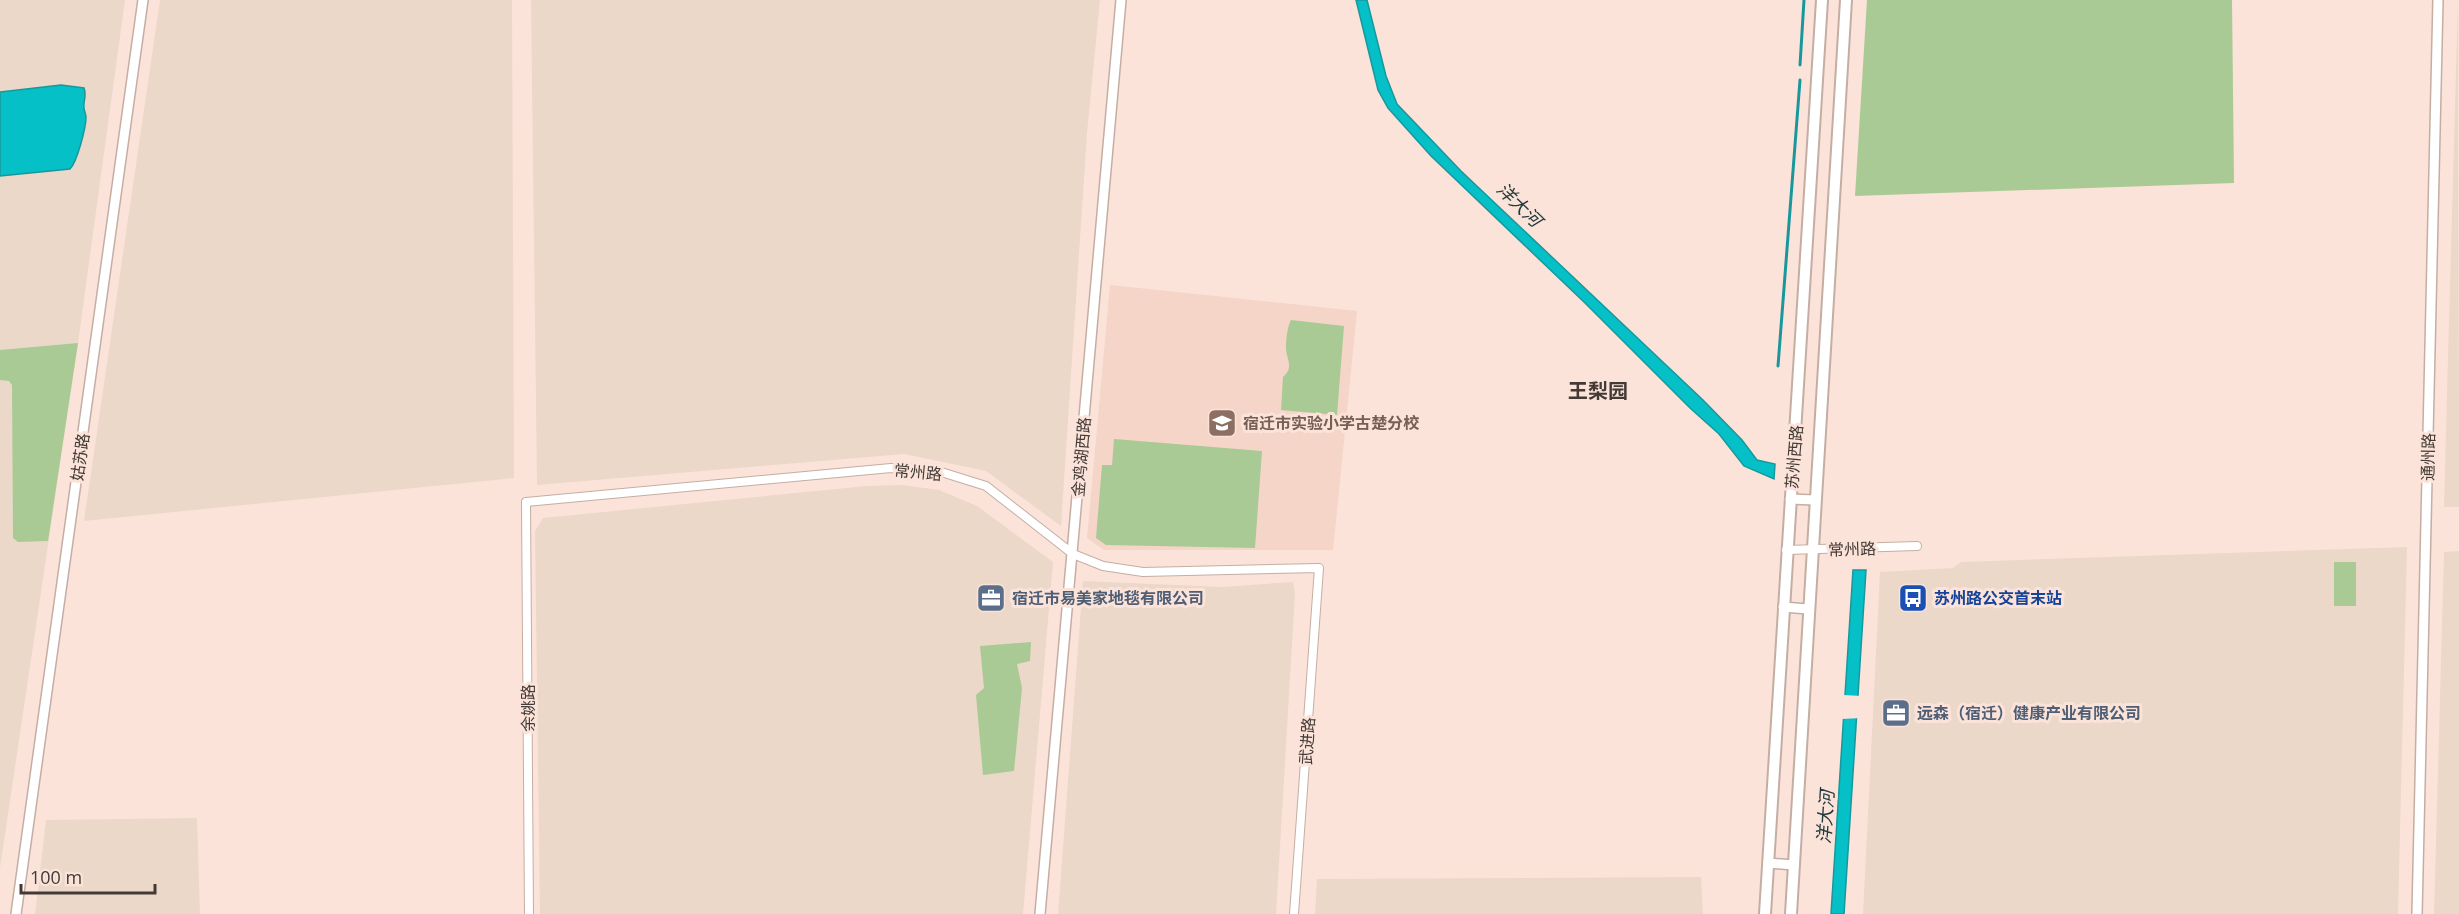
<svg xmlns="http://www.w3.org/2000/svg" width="2459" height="914" viewBox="0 0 2459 914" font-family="'Open Sans','Noto Sans SC',sans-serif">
  <rect width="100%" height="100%" fill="#fbe3d9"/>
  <g fill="#ebd8c8">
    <path d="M 0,0 L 125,0 L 78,343 L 0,868 Z"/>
    <path d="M 160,0 L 512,0 L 514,478 L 84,521 Z"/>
    <path d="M 531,0 L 1100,0 L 1087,133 L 1061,526 L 986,471 L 904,454 L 537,485 Z"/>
    <path d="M 2458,0 L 2459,507 L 2444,507 L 2447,394 Z"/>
    <path d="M 902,485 L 939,490 L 977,506 L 1053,562 L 1023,914 L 540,914 L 535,531 L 543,518 L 867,486 Z"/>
    <path d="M 2407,547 L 2398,914 L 1863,914 L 1880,572 L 1953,568 L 1961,562 Z"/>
    <path d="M 2459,551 L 2459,914 L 2434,914 L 2444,552 Z"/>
    <path d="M 1083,581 L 1222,587 L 1293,582 L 1295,593 L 1276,914 L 1058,914 Z"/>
    <path d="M 197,818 L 200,914 L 35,914 L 46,820 Z"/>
    <path d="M 1701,877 L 1703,914 L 1315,914 L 1317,879 Z"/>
  </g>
  <path fill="#f4d5c8" d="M 1110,285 L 1357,311 L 1333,550 L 1104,550 L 1087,538 Z"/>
  <g fill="#a9ca94">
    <path d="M 1867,0 L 2232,0 L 2234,183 L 1855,196 Z"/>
    <path d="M 1291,320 L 1344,326 L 1337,415 L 1281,410 L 1283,377 C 1294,368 1287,360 1286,349 C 1286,341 1287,327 1291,320 Z"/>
    <path d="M 78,343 L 48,541 L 18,542 L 13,538 L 12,385 L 9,381 L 0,380 L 0,350 Z"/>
    <path d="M 1114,439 L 1262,451 L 1255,548 L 1106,545 L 1096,538 L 1102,465 L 1112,465 Z"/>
    <rect x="2334" y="562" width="22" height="44"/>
    <path d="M 1031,642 L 1030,661 L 1017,664 L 1022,688 L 1014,771 L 983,775 L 976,695 L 984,688 L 980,646 Z"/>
  </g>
  <g fill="#05c0c7" stroke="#18989c" stroke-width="1.5">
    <path d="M 1356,0 L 1367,0 L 1386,76 L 1397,104 L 1461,171 L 1703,400 L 1742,440 L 1757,460 L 1775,464 L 1774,479 L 1744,466 L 1719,434 L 1690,408 L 1584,302 L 1431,156 L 1388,108 L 1378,90 Z"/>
    <path d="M 61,85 L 84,88 C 87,96 83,101 84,108 C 84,110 86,115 86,117 C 86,128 77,162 70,169 L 0,176 L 0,92 Z"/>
    <path d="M 1853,570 L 1866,570 L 1844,914 L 1831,914 Z"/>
  </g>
  <path fill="#fbe3d9" d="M 1843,695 L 1862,696 L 1861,718 L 1842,719 Z"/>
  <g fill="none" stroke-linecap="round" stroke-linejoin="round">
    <g stroke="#18989c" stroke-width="3">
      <path d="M 1800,65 L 1804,0"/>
      <path d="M 1778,366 L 1800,80"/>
    </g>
    <g stroke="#c4aea4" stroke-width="10">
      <g id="minor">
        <path d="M 1786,550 L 1917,546"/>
        <path d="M 529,914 L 526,502 L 891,468 L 938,471 L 986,486 L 1073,554 L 1103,566 L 1143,572 L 1319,568 L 1294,914"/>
      </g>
    </g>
    <g stroke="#c4aea4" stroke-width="12">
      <g id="tertiary">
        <path d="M 1790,499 L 1815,500"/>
        <path d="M 1783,607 L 1808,609"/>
        <path d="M 1768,863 L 1794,865"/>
        <path d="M 16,914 L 143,0"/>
        <path d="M 1040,914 L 1121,0"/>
        <path d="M 2417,914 L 2438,0"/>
      </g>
    </g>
    <g stroke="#c4aea4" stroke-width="14">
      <g id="secondary">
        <path d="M 1765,914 L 1822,0"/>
        <path d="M 1791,914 L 1846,0"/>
      </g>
    </g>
    <use href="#minor" stroke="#fff" stroke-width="8"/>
    <use href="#tertiary" stroke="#fff" stroke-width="9"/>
    <use href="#secondary" stroke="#fff" stroke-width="10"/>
  </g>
  <defs>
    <g id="school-square" transform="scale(1.5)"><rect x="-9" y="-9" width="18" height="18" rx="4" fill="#8d6e63" stroke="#fbe3d9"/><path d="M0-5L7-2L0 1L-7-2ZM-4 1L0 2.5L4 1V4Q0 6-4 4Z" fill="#fff"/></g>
    <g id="office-square" transform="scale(1.5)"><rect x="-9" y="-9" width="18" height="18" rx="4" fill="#5c6f8a" stroke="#fbe3d9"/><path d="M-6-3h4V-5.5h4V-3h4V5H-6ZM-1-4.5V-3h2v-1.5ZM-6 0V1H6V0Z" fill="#fff"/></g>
    <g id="bus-square" transform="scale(1.5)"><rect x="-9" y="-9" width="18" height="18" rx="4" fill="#1a4fb4" stroke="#fbe3d9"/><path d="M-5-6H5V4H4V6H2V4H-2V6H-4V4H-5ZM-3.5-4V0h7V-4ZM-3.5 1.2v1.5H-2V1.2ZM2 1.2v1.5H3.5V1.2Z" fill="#fff"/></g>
  </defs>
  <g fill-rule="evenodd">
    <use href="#school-square" x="1222" y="423"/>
    <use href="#office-square" x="991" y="598"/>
    <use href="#bus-square" x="1913" y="598"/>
    <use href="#office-square" x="1896" y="713"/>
  </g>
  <g text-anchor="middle" stroke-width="6" stroke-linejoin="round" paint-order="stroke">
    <g font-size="16" font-weight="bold" fill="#785e54" stroke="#fbe3d9" text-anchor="start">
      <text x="1243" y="429">宿迁市实验小学古楚分校</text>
    </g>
    <g font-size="16" fill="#433a36" stroke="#fbe3d9">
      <text transform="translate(80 457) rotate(-82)" y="6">姑苏路</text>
      <text transform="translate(1081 457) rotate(-85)" y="6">金鸡湖西路</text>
      <text transform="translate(1794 457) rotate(-85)" y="6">苏州西路</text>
      <text transform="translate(2428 457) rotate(-89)" y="6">通州路</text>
      <text transform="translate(918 472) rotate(5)" y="6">常州路</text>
      <text transform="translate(1852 549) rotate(-2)" y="6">常州路</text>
      <text transform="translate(528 708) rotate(-90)" y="6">余姚路</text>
      <text transform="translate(1307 741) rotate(-86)" y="6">武进路</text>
    </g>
    <g font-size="16" font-weight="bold" fill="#4e5e75" stroke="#fbe3d9" text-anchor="start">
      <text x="1012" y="604">宿迁市易美家地毯有限公司</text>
      <text x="1917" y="719">远森（宿迁）健康产业有限公司</text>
    </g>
    <g font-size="16" font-weight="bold" fill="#164399" stroke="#fbe3d9" text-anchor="start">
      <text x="1934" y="604">苏州路公交首末站</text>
    </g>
    <g font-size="18" font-style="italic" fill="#223b3c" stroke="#fbe3d9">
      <text transform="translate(1519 205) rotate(44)" y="6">洋大河</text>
      <text transform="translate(1826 817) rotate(-86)" y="6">洋大河</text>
    </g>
    <g font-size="20" font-weight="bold" fill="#433a36" stroke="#fbe3d9">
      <text x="1598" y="398">王梨园</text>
    </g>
  </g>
  <path d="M21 884v9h134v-9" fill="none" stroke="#433a36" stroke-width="3"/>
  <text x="30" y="884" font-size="18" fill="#433a36" stroke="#fbe3d9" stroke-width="4.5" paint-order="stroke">100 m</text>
</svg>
